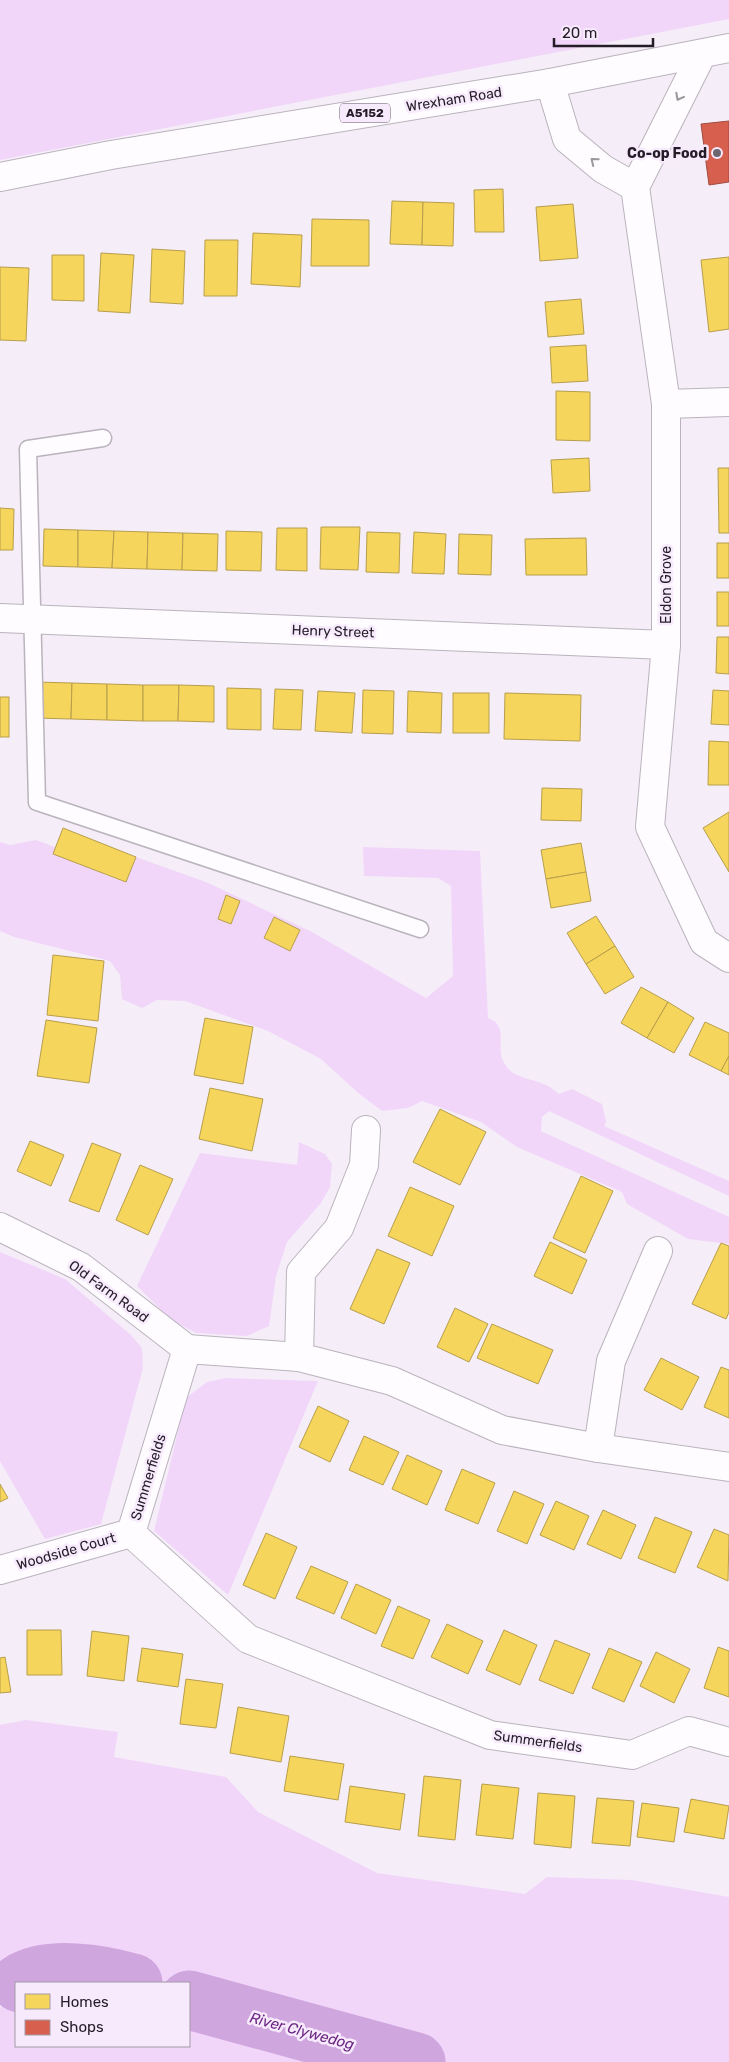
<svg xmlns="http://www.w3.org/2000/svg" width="729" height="2062" viewBox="0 0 729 2062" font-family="Rubik,sans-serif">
  <rect width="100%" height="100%" fill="#f5eef8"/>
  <g fill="#f1d6fa">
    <path d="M 0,0 L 729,0 L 729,19 L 0,160 Z"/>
    <path d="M 36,840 L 74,854 L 105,875 L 125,882 L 136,857 L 206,882 L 312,932 L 426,998 L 453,976 L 451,886 L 438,878 L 364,876 L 363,847 L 480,851 L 488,1018 C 508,1025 497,1043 502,1058 C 509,1079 530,1077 546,1085 C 551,1087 555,1091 559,1094 L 572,1089 L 602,1104 L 606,1122 L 604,1126 L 729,1181 L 729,1196 L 549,1111 L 542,1117 L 541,1131 L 729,1217 L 729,1244 L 688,1239 L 627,1204 L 622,1192 L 517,1147 L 481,1122 L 422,1101 L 408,1108 L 382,1111 L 357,1092 L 321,1059 L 268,1031 L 185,1001 L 157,1000 L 142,1008 L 122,999 L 120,975 L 110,961 L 14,937 L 0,931 L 0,842 L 10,845 Z"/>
    <path d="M 299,1142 L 325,1154 L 332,1164 L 330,1187 L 321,1203 L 287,1242 L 276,1276 L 269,1326 L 247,1336 L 196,1333 L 171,1320 L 137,1286 L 200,1153 L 297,1165 Z"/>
    <path d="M 0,1252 L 65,1279 L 131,1335 L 142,1348 L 143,1368 L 101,1524 L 45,1539 L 0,1461 Z"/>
    <path d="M 226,1378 L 318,1381 L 228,1595 L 154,1531 L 186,1398 L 207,1382 Z"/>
    <path d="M 26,1720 L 118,1732 L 114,1757 L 226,1777 L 258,1812 L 377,1873 L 525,1894 L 547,1877 L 632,1880 L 729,1897 L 729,2062 L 0,2062 L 0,2007 L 16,2002 L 16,2046 L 189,2046 L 189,1983 L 117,1983 L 145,1966 L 38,1958 L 0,1990 L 0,1725 Z"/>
  </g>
  <g fill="#f6d55c" stroke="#b79e4c">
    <path d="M 503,189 L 504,232 L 475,232 L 474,190 Z"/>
    <path d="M 392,201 L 423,202 L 422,245 L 390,244 Z"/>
    <path d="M 423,202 L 454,203 L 453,246 L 422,245 Z"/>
    <path d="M 573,204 L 578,258 L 540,261 L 536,207 Z"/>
    <path d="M 312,219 L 369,220 L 369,266 L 311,266 Z"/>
    <path d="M 253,233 L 302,235 L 300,287 L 251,284 Z"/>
    <path d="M 205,240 L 238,240 L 237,296 L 204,296 Z"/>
    <path d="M 152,249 L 185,251 L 183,304 L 150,302 Z"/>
    <path d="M 101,253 L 134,255 L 130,313 L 98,311 Z"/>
    <path d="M 52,255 L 84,255 L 84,301 L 52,300 Z"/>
    <path d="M 729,257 L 729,329 L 709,332 L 701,260 Z"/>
    <path d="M 0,267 L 29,268 L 26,341 L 0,340 Z"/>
    <path d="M 581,299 L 584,334 L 548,337 L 545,302 Z"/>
    <path d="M 586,345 L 588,381 L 552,383 L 550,347 Z"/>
    <path d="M 556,391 L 590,392 L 590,441 L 556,440 Z"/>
    <path d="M 589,458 L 590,491 L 553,493 L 551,460 Z"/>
    <path d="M 718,468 L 729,468 L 729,533 L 719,533 Z"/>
    <path d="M 0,508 L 14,509 L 13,550 L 0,550 Z"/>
    <path d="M 321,527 L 360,527 L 358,570 L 320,569 Z"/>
    <path d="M 277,528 L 307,528 L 307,571 L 276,570 Z"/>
    <path d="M 44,529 L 78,530 L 78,567 L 43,566 Z"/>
    <path d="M 78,530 L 114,531 L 112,568 L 78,567 Z"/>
    <path d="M 114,531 L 148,532 L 147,569 L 112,568 Z"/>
    <path d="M 226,531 L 262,532 L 261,571 L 226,570 Z"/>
    <path d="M 148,532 L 183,533 L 182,570 L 147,569 Z"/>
    <path d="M 367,532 L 400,533 L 399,573 L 366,572 Z"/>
    <path d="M 414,532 L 446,534 L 444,574 L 412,573 Z"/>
    <path d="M 183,533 L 218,534 L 217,571 L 182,570 Z"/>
    <path d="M 459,534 L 492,535 L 491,575 L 458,574 Z"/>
    <path d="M 586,538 L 587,575 L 526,575 L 525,539 Z"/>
    <rect x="717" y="543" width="12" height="35"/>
    <rect x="717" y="592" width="12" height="34"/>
    <path d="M 717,637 L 729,637 L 729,674 L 716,673 Z"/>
    <path d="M 36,682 L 72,683 L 71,719 L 35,718 Z"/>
    <path d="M 72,683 L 107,684 L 107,720 L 71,719 Z"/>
    <path d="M 107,684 L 143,685 L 143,721 L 107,720 Z"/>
    <path d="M 143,685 L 179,685 L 178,721 L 143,721 Z"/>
    <path d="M 179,685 L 214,686 L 214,722 L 178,721 Z"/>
    <path d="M 227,688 L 261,689 L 261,730 L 227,729 Z"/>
    <path d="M 275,689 L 303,690 L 301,730 L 273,729 Z"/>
    <path d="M 363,690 L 394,691 L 393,734 L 362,733 Z"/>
    <path d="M 713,690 L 729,691 L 729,725 L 711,724 Z"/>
    <path d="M 318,691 L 355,693 L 352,733 L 315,731 Z"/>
    <path d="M 408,691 L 442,693 L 441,733 L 407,732 Z"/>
    <rect x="453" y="693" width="36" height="40"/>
    <path d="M 505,693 L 581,695 L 580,741 L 504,739 Z"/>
    <rect x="0" y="697" width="9" height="40"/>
    <path d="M 709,741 L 729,742 L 729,785 L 708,785 Z"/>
    <path d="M 542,788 L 582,789 L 581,821 L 541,820 Z"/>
    <path d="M 729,812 L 729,872 L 703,828 Z"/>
    <path d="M 63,828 L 136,857 L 126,882 L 53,854 Z"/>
    <path d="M 581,843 L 586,872 L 546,879 L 541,850 Z"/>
    <path d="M 586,872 L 591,901 L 551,908 L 546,879 Z"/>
    <path d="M 226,895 L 240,901 L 231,924 L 218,919 Z"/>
    <path d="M 596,916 L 615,946 L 586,964 L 567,933 Z"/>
    <path d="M 274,917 L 300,930 L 290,951 L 264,938 Z"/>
    <path d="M 615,946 L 634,977 L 605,994 L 586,964 Z"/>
    <path d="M 53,955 L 104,961 L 98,1021 L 47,1015 Z"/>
    <path d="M 641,987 L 668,1002 L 647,1038 L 621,1023 Z"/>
    <path d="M 668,1002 L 694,1018 L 674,1053 L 647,1038 Z"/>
    <path d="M 205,1018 L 253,1027 L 243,1084 L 194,1075 Z"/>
    <path d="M 46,1020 L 97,1028 L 89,1083 L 37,1076 Z"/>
    <path d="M 705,1022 L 729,1033 L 729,1056 L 721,1071 L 689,1055 Z"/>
    <path d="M 729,1056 L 729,1075 L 721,1071 Z"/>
    <path d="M 210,1088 L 263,1099 L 252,1151 L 199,1139 Z"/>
    <path d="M 440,1109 L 486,1132 L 460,1185 L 413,1162 Z"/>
    <path d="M 30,1141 L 64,1155 L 51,1186 L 17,1171 Z"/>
    <path d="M 92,1143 L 121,1154 L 99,1212 L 69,1201 Z"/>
    <path d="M 140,1165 L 173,1179 L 148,1235 L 116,1220 Z"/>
    <path d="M 581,1176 L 613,1191 L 585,1253 L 553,1238 Z"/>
    <path d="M 410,1187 L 454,1206 L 432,1256 L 388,1236 Z"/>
    <path d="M 550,1242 L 587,1260 L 572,1294 L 534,1276 Z"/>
    <path d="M 721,1243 L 729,1246 L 729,1312 L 726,1319 L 692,1304 Z"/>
    <path d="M 377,1249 L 410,1263 L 384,1324 L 350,1309 Z"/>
    <path d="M 455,1308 L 488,1324 L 469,1362 L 437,1347 Z"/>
    <path d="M 492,1324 L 553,1350 L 538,1384 L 477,1358 Z"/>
    <path d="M 661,1358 L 699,1377 L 682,1410 L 644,1390 Z"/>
    <path d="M 721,1367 L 729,1370 L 729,1418 L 704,1407 Z"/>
    <path d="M 318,1406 L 349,1421 L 330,1462 L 299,1447 Z"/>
    <path d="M 364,1436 L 399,1452 L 383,1485 L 349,1470 Z"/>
    <path d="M 407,1455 L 442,1471 L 427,1505 L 392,1489 Z"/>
    <path d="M 462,1469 L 495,1483 L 478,1524 L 445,1510 Z"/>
    <path d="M 0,1484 L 8,1498 L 0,1502 Z"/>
    <path d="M 514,1491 L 544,1504 L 527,1544 L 497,1531 Z"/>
    <path d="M 556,1501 L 589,1516 L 574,1550 L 540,1535 Z"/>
    <path d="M 603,1510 L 636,1525 L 621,1559 L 587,1544 Z"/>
    <path d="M 655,1517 L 692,1532 L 675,1573 L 638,1558 Z"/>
    <path d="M 714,1529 L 729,1535 L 728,1581 L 697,1567 Z"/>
    <path d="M 266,1533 L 297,1547 L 275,1599 L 243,1585 Z"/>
    <path d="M 311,1566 L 348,1582 L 334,1614 L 296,1598 Z"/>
    <path d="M 356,1584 L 391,1600 L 376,1634 L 341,1618 Z"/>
    <path d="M 398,1606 L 430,1620 L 413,1659 L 381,1646 Z"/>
    <path d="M 447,1624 L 483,1641 L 468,1674 L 431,1657 Z"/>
    <path d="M 27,1630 L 61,1630 L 62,1675 L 27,1675 Z"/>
    <path d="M 504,1630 L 537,1645 L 520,1685 L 486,1670 Z"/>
    <path d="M 92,1631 L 129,1636 L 124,1681 L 87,1676 Z"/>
    <path d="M 555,1640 L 590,1654 L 573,1694 L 539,1680 Z"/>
    <path d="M 718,1647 L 729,1651 L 729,1697 L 704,1688 Z"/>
    <path d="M 142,1648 L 183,1654 L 178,1687 L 137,1681 Z"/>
    <path d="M 609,1648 L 642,1662 L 624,1702 L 592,1688 Z"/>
    <path d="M 656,1652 L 690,1669 L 674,1703 L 640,1686 Z"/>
    <path d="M 5,1657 L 11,1692 L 0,1693 L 0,1658 Z"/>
    <path d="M 186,1679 L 223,1684 L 216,1728 L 180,1724 Z"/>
    <path d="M 238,1707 L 289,1716 L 281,1762 L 230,1753 Z"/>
    <path d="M 290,1756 L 344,1764 L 338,1800 L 284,1791 Z"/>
    <path d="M 424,1776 L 461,1780 L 455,1840 L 418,1836 Z"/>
    <path d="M 482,1784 L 519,1788 L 513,1839 L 476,1835 Z"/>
    <path d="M 350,1786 L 405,1794 L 400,1830 L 345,1822 Z"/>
    <path d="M 538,1793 L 575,1796 L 571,1848 L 534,1844 Z"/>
    <path d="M 597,1798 L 634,1801 L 630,1846 L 592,1843 Z"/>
    <path d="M 691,1799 L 729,1806 L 724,1839 L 684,1832 Z"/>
    <path d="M 642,1803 L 679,1808 L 674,1842 L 637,1837 Z"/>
  </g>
  <path fill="#d6604d" stroke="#a14c42" d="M 729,121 L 729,182 L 709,185 L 701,124 Z"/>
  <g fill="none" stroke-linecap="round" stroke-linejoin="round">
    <g stroke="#d0a6df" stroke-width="59">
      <path d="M 20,1983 C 48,1965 102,1974 133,1983"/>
      <path d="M 189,2000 L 416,2062"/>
    </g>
    <g stroke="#bab3bd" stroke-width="19">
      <path id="service" d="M 103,438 L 28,449 L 37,802 L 420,929"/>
    </g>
    <g stroke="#bab3bd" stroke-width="30">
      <g id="minor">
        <path d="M 702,54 L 635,187 L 666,404 L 666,645 L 650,827 L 704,942 L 729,958"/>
        <path d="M 550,83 L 567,139 L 603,169 L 635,187"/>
        <path d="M 666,404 L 729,402"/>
        <path d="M 0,618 L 666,645"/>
        <path d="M 0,1227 L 81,1267 L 187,1349"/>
        <path d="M 299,1357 L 301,1272 L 339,1228 L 364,1165 L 366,1130"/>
        <path d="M 598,1448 L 611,1361 L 658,1251"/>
        <path d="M 729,1467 L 598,1448 L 502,1430 L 392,1381 L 299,1357 L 187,1349 L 131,1533 L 248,1639 L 490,1735 L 632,1755 L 689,1731 L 729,1742"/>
        <path d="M 0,1570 L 131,1533"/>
      </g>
    </g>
    <g stroke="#bab3bd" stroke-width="30">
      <path id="primary" d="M 0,177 L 111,155 L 550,83 L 729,48"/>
    </g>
    <use href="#service" stroke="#fefcfe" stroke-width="16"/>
    <use href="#minor" stroke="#fefcfe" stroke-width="28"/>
    <use href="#primary" stroke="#fefcfe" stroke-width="28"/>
  </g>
  <defs><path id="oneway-chevron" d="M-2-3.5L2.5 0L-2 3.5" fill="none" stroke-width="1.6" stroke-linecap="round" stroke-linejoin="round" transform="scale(1.25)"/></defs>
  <g stroke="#9c979d">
    <use href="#oneway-chevron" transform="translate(679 97) rotate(118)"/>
    <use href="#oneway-chevron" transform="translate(594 161) rotate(-141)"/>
  </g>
  <circle fill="#6d6670" stroke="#f7eafc" stroke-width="2" cx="717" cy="153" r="5"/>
  <g text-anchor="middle" stroke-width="5" stroke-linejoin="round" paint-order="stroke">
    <rect fill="#f7eafc" stroke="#635a67" stroke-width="1" x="340" y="103.5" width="50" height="19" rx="4"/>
    <g font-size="12" font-weight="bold" fill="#241c27">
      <text x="365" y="117">A5152</text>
    </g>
    <g font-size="14" fill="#241c27" stroke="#f7eafc">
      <text transform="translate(454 99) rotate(-9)" y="5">Wrexham Road</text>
      <text transform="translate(666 585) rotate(-90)" y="5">Eldon Grove</text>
      <text transform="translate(333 631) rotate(2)" y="5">Henry Street</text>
      <text transform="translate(109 1291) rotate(36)" y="5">Old Farm Road</text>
      <text transform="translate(148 1477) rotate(-73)" y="5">Summerfields</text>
      <text transform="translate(66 1551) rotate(-16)" y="5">Woodside Court</text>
      <text transform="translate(538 1741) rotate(8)" y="5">Summerfields</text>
    </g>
    <g font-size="14" font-weight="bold" fill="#241c27" stroke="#f7eafc" text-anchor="end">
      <text x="707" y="158">Co-op Food</text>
    </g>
    <g font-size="15" font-style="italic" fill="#6b2682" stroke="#f7eafc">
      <text transform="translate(302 2031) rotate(15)" y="5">River Clywedog</text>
    </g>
  </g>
  <rect x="15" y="1982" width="175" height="65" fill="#f7eafc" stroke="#a398a7"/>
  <rect x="25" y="1994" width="25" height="15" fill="#f6d55c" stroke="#a398a7"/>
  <text x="60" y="2007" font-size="15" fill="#241c27">Homes</text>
  <rect x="25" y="2020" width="25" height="15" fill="#d6604d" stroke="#a398a7"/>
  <text x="60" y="2032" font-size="15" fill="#241c27">Shops</text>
  <path d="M554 38v8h99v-8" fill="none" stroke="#241c27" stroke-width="2.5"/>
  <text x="562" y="38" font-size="15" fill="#241c27" stroke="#f7eafc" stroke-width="4" paint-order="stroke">20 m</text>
</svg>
